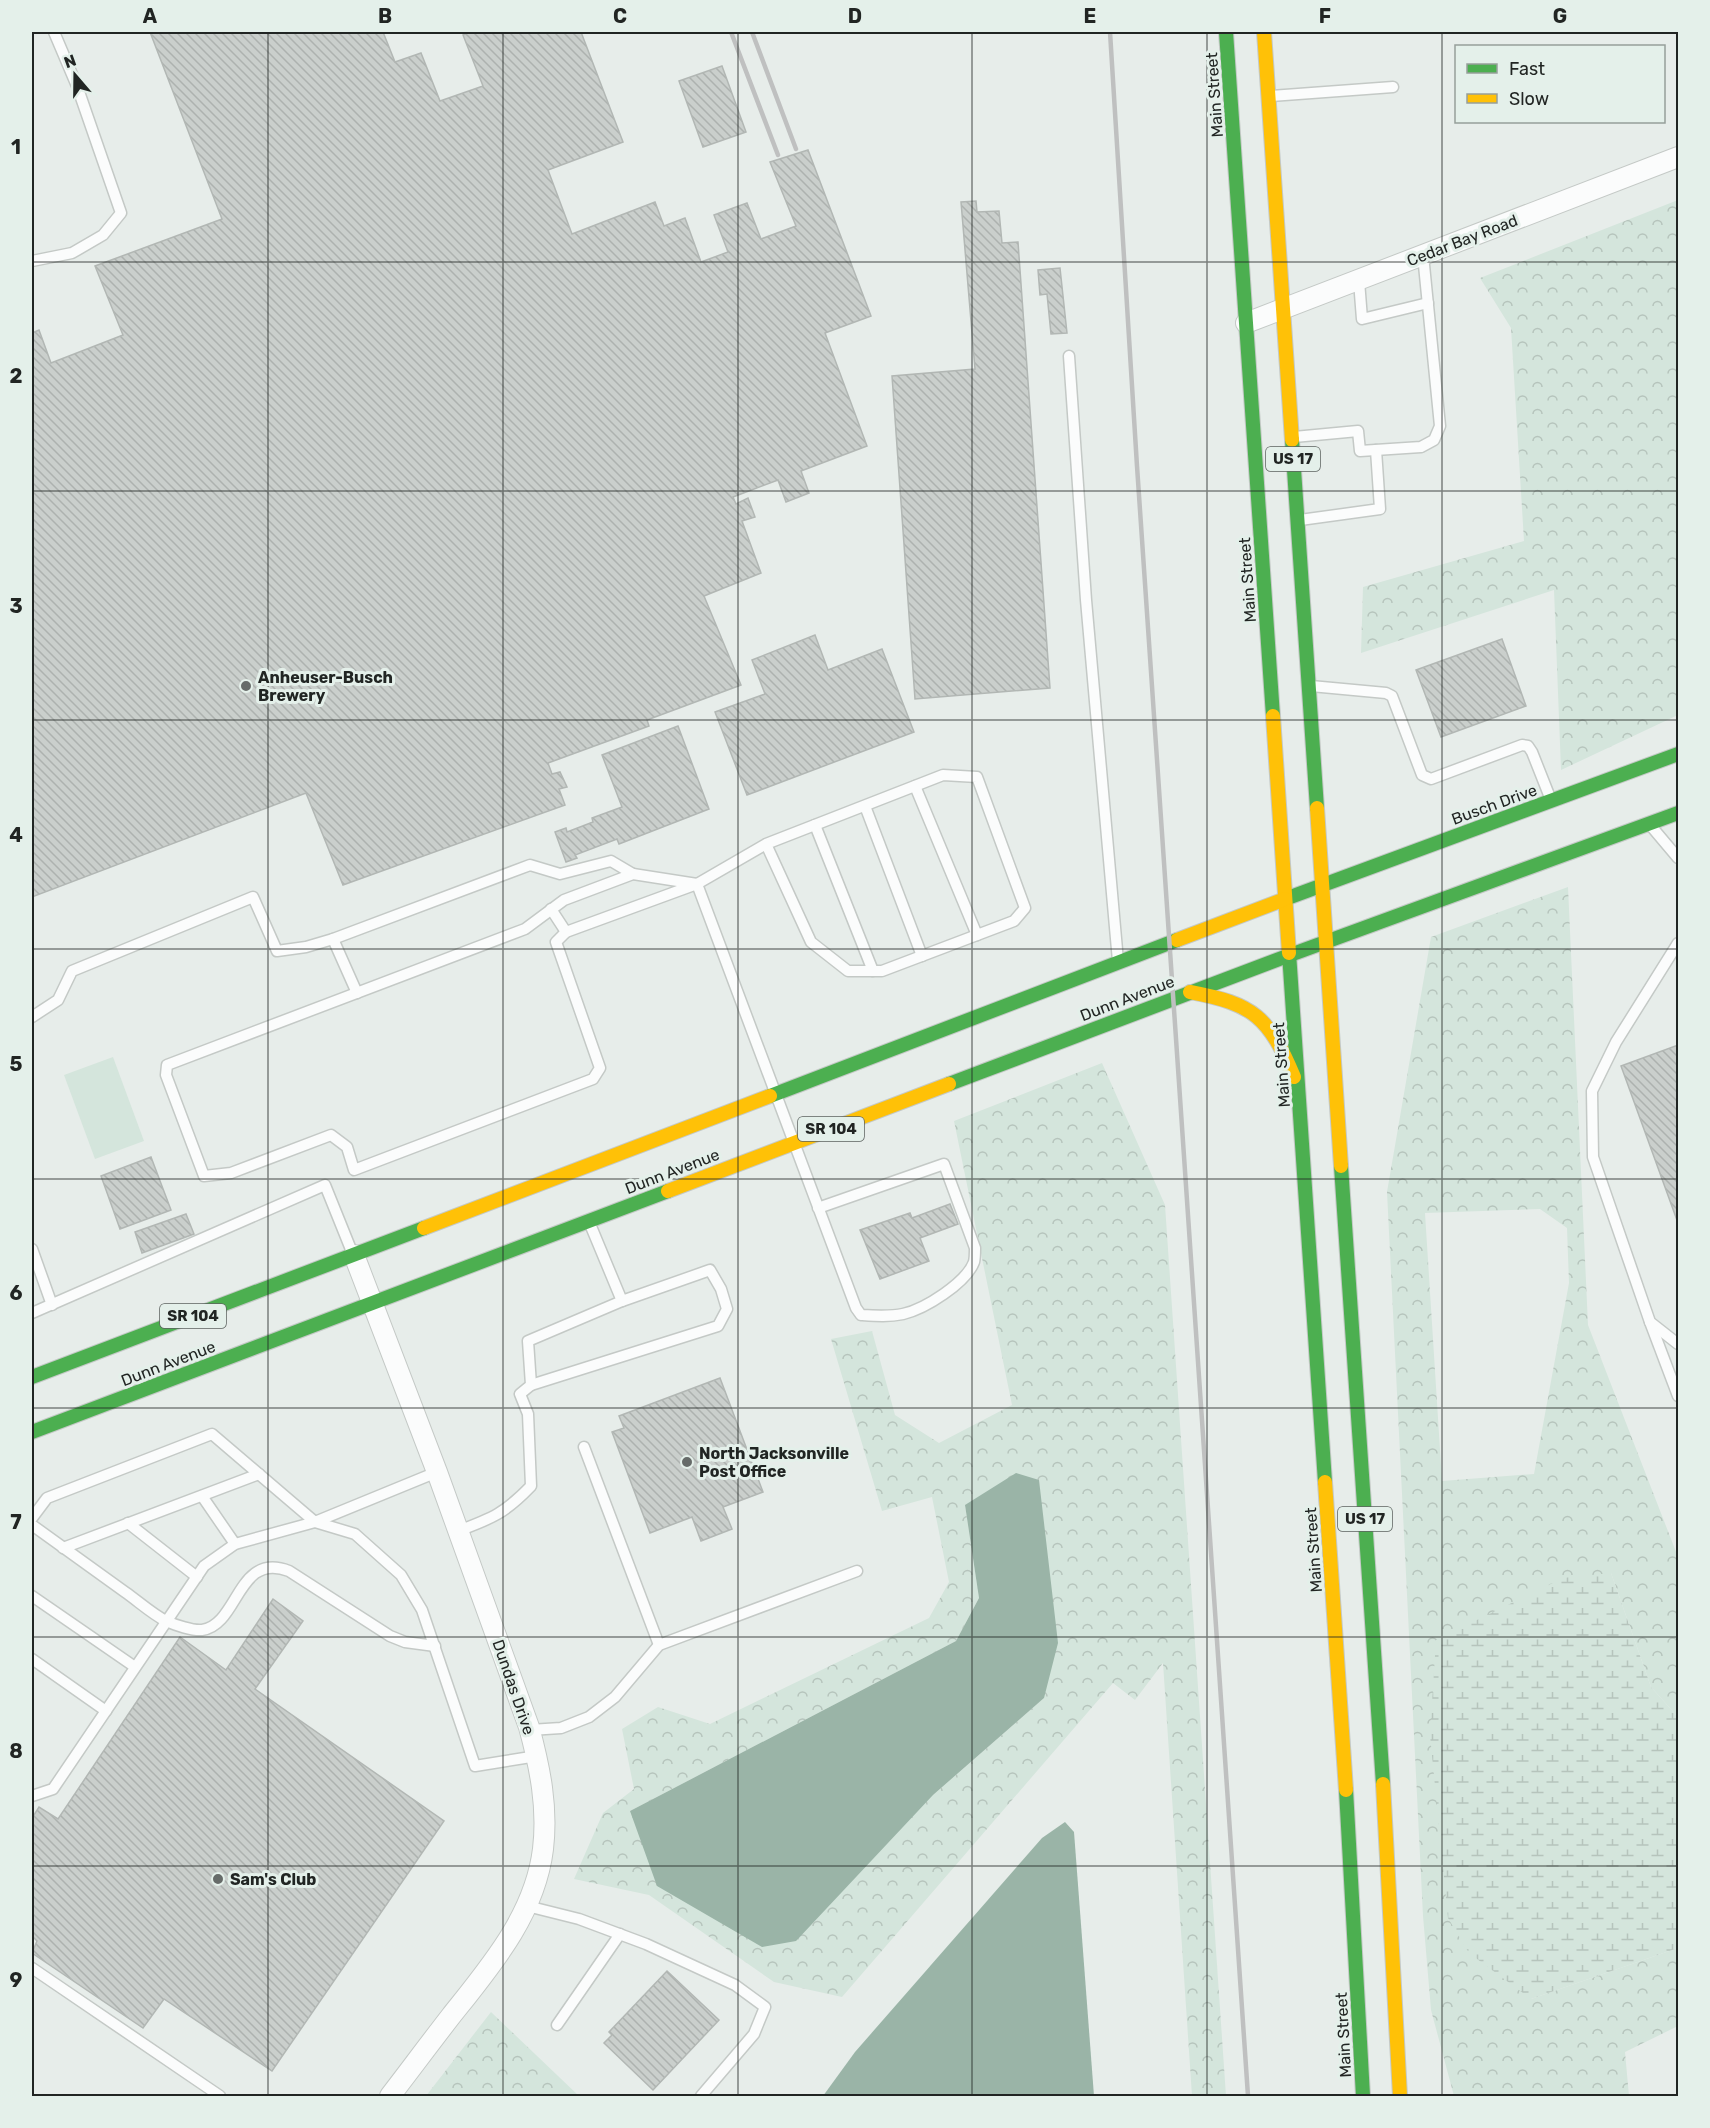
<svg xmlns="http://www.w3.org/2000/svg" width="1710" height="2128" viewBox="0 0 1710 2128" font-family="Rubik,sans-serif">
  <defs>
    <pattern id="forest-crowns" width="20" height="18" patternUnits="userSpaceOnUse" patternTransform="scale(1.5)"><rect width="20" height="18" fill="#d4e5dc"/><path d="M2 6a3 3 0 1 1 6 0M12 15a3 3 0 1 1 6 0" fill="none" stroke="#b6c4bc"/></pattern>
    <pattern id="wetland-marsh" width="20" height="14" patternUnits="userSpaceOnUse" patternTransform="scale(1.5)"><rect width="20" height="14" fill="#d4e5dc"/><path d="M1 5h8M5 5V1M11 12h8M15 12V8" fill="none" stroke="#b6c4bc"/></pattern>
    <pattern id="building-back-hatch" width="6" height="6" patternUnits="userSpaceOnUse" patternTransform="scale(1.5)"><rect width="6" height="6" fill="#cacfcc"/><path d="M-1 5l2 2M0 0l6 6M5-1l2 2" fill="none" stroke="#adb2af"/></pattern>
  </defs>
  <rect width="100%" height="100%" fill="#e7edea"/>
  <path fill="#d4e5dc" d="M 113,1057 L 144,1141 L 95,1159 L 64,1075 Z"/>
  <g fill="url(#forest-crowns)" fill-rule="evenodd">
    <path d="M 1678,200 L 1678,715 L 1561,770 L 1554,590 L 1361,653 L 1363,587 L 1524,541 L 1511,328 L 1480,278 Z"/>
    <path d="M 1568,887 L 1588,1325 L 1678,1557 L 1678,1717 L 1651,1687 L 1611,1573 L 1531,1999 L 1678,1948 L 1678,2026 L 1625,2052 L 1629,2096 L 1454,2096 L 1431,2010 L 1423,1916 L 1387,1192 L 1431,937 ZM 1540,1209 L 1567,1228 L 1569,1283 L 1534,1474 L 1442,1481 L 1425,1213 Z"/>
    <path d="M 1102,1063 L 1165,1205 L 1226,2096 L 1192,2096 L 1163,1663 L 1135,1700 L 1113,1683 L 842,1997 L 774,1982 L 649,1895 L 574,1879 L 603,1813 L 634,1789 L 622,1729 L 658,1707 L 710,1724 L 929,1618 L 949,1582 L 932,1497 L 882,1511 L 831,1339 L 872,1331 L 895,1415 L 939,1443 L 1012,1405 L 954,1121 ZM 965,1505 L 1044,1698 L 933,1795 L 630,1811 L 956,1641 L 979,1598 Z"/>
    <path d="M 491,2012 L 579,2096 L 426,2096 Z"/>
  </g>
  <path fill="url(#wetland-marsh)" d="M 1611,1573 L 1651,1687 L 1678,1717 L 1678,1948 L 1531,1999 L 1469,1953 L 1448,1918 L 1430,1735 L 1436,1640 L 1563,1578 Z"/>
  <g fill="#9ab4a7">
    <path d="M 1016,1473 L 1039,1480 L 1058,1643 L 1044,1698 L 933,1795 L 796,1941 L 762,1947 L 657,1886 L 630,1811 L 956,1641 L 979,1598 L 965,1505 Z"/>
    <path d="M 1065,1822 L 1074,1832 L 1094,2096 L 823,2096 L 855,2052 L 1042,1838 Z"/>
  </g>
  <g fill="url(#building-back-hatch)" stroke="#b2b7b4" stroke-width="1.5">
    <path d="M 150,32 L 383,32 L 395,62 L 421,53 L 440,101 L 483,86 L 463,35 L 470,32 L 581,32 L 623,142 L 548,170 L 572,234 L 655,202 L 664,226 L 685,218 L 701,262 L 728,252 L 714,215 L 747,203 L 761,239 L 796,226 L 770,162 L 808,150 L 871,316 L 825,333 L 867,446 L 801,471 L 809,493 L 786,502 L 778,480 L 733,497 L 736,504 L 748,498 L 755,517 L 742,521 L 761,573 L 704,596 L 741,685 L 647,720 L 649,726 L 548,763 L 552,774 L 560,772 L 567,787 L 559,789 L 565,805 L 343,885 L 306,793 L 32,897 L 32,333 L 39,330 L 51,363 L 123,335 L 95,266 L 222,219 Z"/>
    <path d="M 722,66 L 746,132 L 703,147 L 679,81 Z"/>
    <path d="M 976,201 L 977,212 L 999,211 L 1002,243 L 1018,242 L 1050,688 L 915,699 L 892,376 L 975,369 L 961,202 Z"/>
    <path d="M 1060,268 L 1067,333 L 1051,334 L 1047,294 L 1040,295 L 1038,270 Z"/>
    <path d="M 815,635 L 828,670 L 882,649 L 914,732 L 747,795 L 715,712 L 765,694 L 752,660 Z"/>
    <path d="M 1502,639 L 1526,706 L 1441,737 L 1416,670 Z"/>
    <path d="M 678,726 L 709,809 L 619,844 L 617,839 L 575,855 L 577,858 L 566,862 L 555,832 L 566,828 L 567,832 L 593,822 L 592,818 L 622,807 L 602,755 Z"/>
    <path d="M 1678,1045 L 1678,1223 L 1621,1066 Z"/>
    <path d="M 151,1157 L 171,1210 L 120,1229 L 101,1176 Z"/>
    <path d="M 950,1204 L 958,1224 L 920,1238 L 929,1261 L 880,1279 L 860,1230 L 910,1213 L 912,1218 Z"/>
    <path d="M 186,1214 L 194,1234 L 142,1253 L 135,1232 Z"/>
    <path d="M 720,1378 L 763,1492 L 723,1507 L 732,1529 L 701,1541 L 692,1517 L 650,1533 L 612,1432 L 624,1428 L 619,1416 Z"/>
    <path d="M 273,1599 L 303,1621 L 255,1689 L 444,1821 L 272,2071 L 164,1999 L 143,2028 L 32,1953 L 37,1941 L 32,1936 L 32,1818 L 39,1807 L 58,1819 L 180,1637 L 226,1670 Z"/>
    <path d="M 667,1971 L 719,2020 L 653,2090 L 604,2043 L 612,2035 L 609,2032 Z"/>
  </g>
  <g fill="none" stroke-linecap="round" stroke-linejoin="round">
    <g stroke="#c4c9c6" stroke-width="13">
      <g id="lane">
        <path d="M 1271,96 L 1393,87"/>
        <path d="M 32,261 L 72,253 L 103,235 L 121,213 L 77,86 L 54,32"/>
        <path d="M 1359,281 L 1362,319 L 1428,303"/>
        <path d="M 1069,356 L 1086,600 L 1118,961"/>
        <path d="M 1294,437 L 1358,431 L 1360,451 L 1421,447 L 1434,440 L 1440,426 L 1423,255"/>
        <path d="M 1300,520 L 1380,509 L 1376,450"/>
        <path d="M 1311,686 L 1386,693 L 1392,696 L 1422,775 L 1431,779 L 1522,745 L 1528,746 L 1532,752 L 1551,800"/>
        <path d="M 915,786 L 977,935"/>
        <path d="M 865,806 L 922,956"/>
        <path d="M 815,825 L 873,971"/>
        <path d="M 1651,826 L 1678,858"/>
        <path d="M 766,844 L 811,942 L 848,971 L 882,971 L 1014,921 L 1025,908 L 977,777 L 943,775 L 766,844 L 697,884 L 856,1308 L 861,1315 C 876,1316 889,1317 903,1314 C 925,1309 966,1283 974,1262 C 975,1258 975,1252 975,1248 L 944,1164 L 818,1208"/>
        <path d="M 633,874 L 697,884 L 566,932 L 556,942 L 600,1068 L 593,1079 L 354,1170 L 347,1147 L 331,1135 L 231,1173 L 204,1176 L 166,1075 L 167,1065 L 525,929 L 564,900 Z"/>
        <path d="M 551,909 L 566,932"/>
        <path d="M 333,939 L 530,865 L 560,874 L 611,861 L 633,874"/>
        <path d="M 1678,943 L 1616,1042 L 1592,1091 L 1593,1157 L 1650,1322 L 1678,1344"/>
        <path d="M 32,1017 L 58,1000 L 72,971 L 253,897 L 277,951 L 306,947 L 333,939 L 357,993"/>
        <path d="M 32,1249 L 52,1305"/>
        <path d="M 32,1313 L 325,1185 L 352,1252"/>
        <path d="M 1650,1322 L 1678,1396"/>
        <path d="M 531,1385 L 718,1326 L 727,1309 L 721,1289 L 710,1270 L 622,1301"/>
        <path d="M 584,1447 L 659,1645"/>
        <path d="M 202,1496 L 235,1544"/>
        <path d="M 32,1518 L 47,1498 L 212,1434 L 315,1522 L 355,1534 L 401,1575 L 422,1610 L 475,1766 L 537,1756"/>
        <path d="M 128,1523 L 197,1577"/>
        <path d="M 32,1525 C 63,1547 94,1570 125,1592 C 138,1601 152,1614 166,1621 C 175,1625 193,1631 202,1630 C 239,1625 237,1551 289,1571 L 390,1636 L 405,1642 L 435,1646"/>
        <path d="M 458,1531 C 493,1518 505,1513 531,1486 L 528,1414 L 520,1394 L 531,1385 L 528,1341 L 622,1301 L 590,1224"/>
        <path d="M 63,1548 L 259,1474"/>
        <path d="M 32,1596 L 135,1667"/>
        <path d="M 32,1659 L 106,1711"/>
        <path d="M 530,1730 L 561,1728 L 589,1717 L 615,1697 L 659,1645 L 857,1571"/>
        <path d="M 32,1796 L 53,1789 L 204,1566 L 235,1544 L 315,1522 L 437,1472"/>
        <path d="M 527,1906 L 579,1919 L 646,1944 L 735,1985 L 765,2007 L 754,2034 L 701,2096"/>
        <path d="M 32,1968 L 220,2096"/>
        <path d="M 557,2025 L 620,1934"/>
      </g>
    </g>
    <g stroke="#c4c9c6" stroke-width="22">
      <g id="street">
        <path d="M 1246,323 L 1678,157"/>
        <path d="M 354,1255 L 437,1472 L 529,1727 C 540,1768 548,1807 543,1849 C 535,1915 490,1967 451,2016 C 430,2043 410,2070 390,2096"/>
      </g>
    </g>
    <g stroke="#c4c9c6" stroke-width="16">
      <g id="fast">
        <path d="M 1226,32 L 1273,716"/>
        <path d="M 1292,440 L 1317,808"/>
        <path d="M 1285,899 L 1678,754"/>
        <path d="M 1289,953 L 1325,1482"/>
        <path d="M 1290,955 L 1678,813"/>
        <path d="M 949,1084 L 1290,955"/>
        <path d="M 770,1096 L 1177,940"/>
        <path d="M 1341,1166 L 1383,1784"/>
        <path d="M 32,1377 L 424,1228"/>
        <path d="M 32,1432 L 668,1191"/>
        <path d="M 1346,1790 L 1363,2096"/>
      </g>
    </g>
    <g stroke="#c4c9c6" stroke-width="16">
      <g id="slow">
        <path d="M 1264,32 L 1292,440"/>
        <path d="M 1273,716 L 1289,953"/>
        <path d="M 1317,808 L 1341,1166"/>
        <path d="M 1177,940 L 1285,899"/>
        <path d="M 1190,992 C 1254,1004 1269,1017 1294,1077"/>
        <path d="M 668,1191 L 949,1084"/>
        <path d="M 424,1228 L 770,1096"/>
        <path d="M 1325,1482 L 1346,1790"/>
        <path d="M 1383,1784 L 1400,2096"/>
      </g>
    </g>
    <use href="#lane" stroke="#fbfcfc" stroke-width="10"/>
    <use href="#street" stroke="#fbfcfc" stroke-width="20"/>
    <use href="#fast" stroke="#4caf50" stroke-width="14"/>
    <use href="#slow" stroke="#ffc107" stroke-width="14"/>
    <g stroke="#bfc0c0" stroke-width="4.5">
      <path d="M 731,32 L 778,155"/>
      <path d="M 752,32 L 796,149"/>
      <path d="M 1110,32 L 1137,466 L 1248,2096"/>
    </g>
  </g>
  <path fill="none" stroke="#212523" stroke-width="1.5" stroke-opacity="0.55" d="M 268,32 L 268,2096M 503,32 L 503,2096M 738,32 L 738,2096M 972,32 L 972,2096M 1207,32 L 1207,2096M 1442,32 L 1442,2096M 32,262 L 1678,262M 32,491 L 1678,491M 32,720 L 1678,720M 32,949 L 1678,949M 32,1179 L 1678,1179M 32,1408 L 1678,1408M 32,1637 L 1678,1637M 32,1866 L 1678,1866"/>
  <g fill="#666b69" stroke="#e4f0ea" stroke-width="2">
    <circle cx="246" cy="686" r="6"/>
    <circle cx="687" cy="1462" r="6"/>
    <circle cx="218" cy="1879" r="6"/>
  </g>
  <g text-anchor="middle" stroke-width="6" stroke-linejoin="round" paint-order="stroke">
    <g fill="#e4f0ea" stroke="#5c625f" stroke-width="1.5">
      <rect x="1266" y="447" width="54" height="24" rx="4.5"/>
      <rect x="798" y="1117" width="66" height="24" rx="4.5"/>
      <rect x="160" y="1304" width="66" height="24" rx="4.5"/>
      <rect x="1338" y="1507" width="54" height="24" rx="4.5"/>
    </g>
    <g font-size="15" font-weight="bold" fill="#212523">
      <text x="1293" y="464">US 17</text>
      <text x="831" y="1134">SR 104</text>
      <text x="193" y="1321">SR 104</text>
      <text x="1365" y="1524">US 17</text>
    </g>
    <g font-size="16" fill="#212523" stroke="#e4f0ea">
      <text transform="translate(1214 95) rotate(-94)" y="6">Main Street</text>
      <text transform="translate(1462 240) rotate(-21)" y="6">Cedar Bay Road</text>
      <text transform="translate(1247 580) rotate(-94)" y="6">Main Street</text>
      <text transform="translate(1494 804) rotate(-20)" y="6">Busch Drive</text>
      <text transform="translate(1127 998) rotate(-21)" y="6">Dunn Avenue</text>
      <text transform="translate(1281 1065) rotate(-94)" y="6">Main Street</text>
      <text transform="translate(672 1171) rotate(-21)" y="6">Dunn Avenue</text>
      <text transform="translate(168 1363) rotate(-21)" y="6">Dunn Avenue</text>
      <text transform="translate(1313 1550) rotate(-94)" y="6">Main Street</text>
      <text transform="translate(514 1687) rotate(71)" y="6">Dundas Drive</text>
      <text transform="translate(1343 2035) rotate(-93)" y="6">Main Street</text>
    </g>
    <g font-size="16" font-weight="bold" fill="#212523" stroke="#e4f0ea" text-anchor="start">
      <text x="258" y="683">Anheuser-Busch<tspan x="258" dy="18">Brewery</tspan></text>
      <text x="699" y="1459">North Jacksonville<tspan x="699" dy="18">Post Office</tspan></text>
      <text x="230" y="1885">Sam's Club</text>
    </g>
  </g>
  <rect width="1710" height="2128" fill="none" stroke="#e4f0ea" stroke-width="66"/>
  <rect x="1455" y="45" width="210" height="78" fill="#e4f0ea" stroke="#969f9a" stroke-width="1.5"/>
  <rect x="1467" y="64" width="30" height="9" fill="#4caf50" stroke="#969f9a" stroke-width="1.5"/>
  <text x="1509" y="75" font-size="18" fill="#212523">Fast</text>
  <rect x="1467" y="94" width="30" height="9" fill="#ffc107" stroke="#969f9a" stroke-width="1.5"/>
  <text x="1509" y="105" font-size="18" fill="#212523">Slow</text>
  <g transform="translate(75 75) rotate(340)" stroke="#e4f0ea" stroke-width="4.5" paint-order="stroke">
  <path d="M0-4.5L10 22L0 15L-10 22Z" fill="#212523"/>
  <text y="-9" font-size="16" font-weight="bold" text-anchor="middle" fill="#212523">N</text>
  </g>
  <rect x="33" y="33" width="1644" height="2062" fill="none" stroke="#212523" stroke-width="2"/>
  <g font-size="20" text-anchor="middle" font-weight="bold" fill="#212523">
    <text x="150" y="23">A</text>
    <text x="385" y="23">B</text>
    <text x="620" y="23">C</text>
    <text x="855" y="23">D</text>
    <text x="1090" y="23">E</text>
    <text x="1325" y="23">F</text>
    <text x="1560" y="23">G</text>
    <text x="16" y="154">1</text>
    <text x="16" y="383">2</text>
    <text x="16" y="613">3</text>
    <text x="16" y="842">4</text>
    <text x="16" y="1071">5</text>
    <text x="16" y="1300">6</text>
    <text x="16" y="1529">7</text>
    <text x="16" y="1758">8</text>
    <text x="16" y="1987">9</text>
  </g>
</svg>
